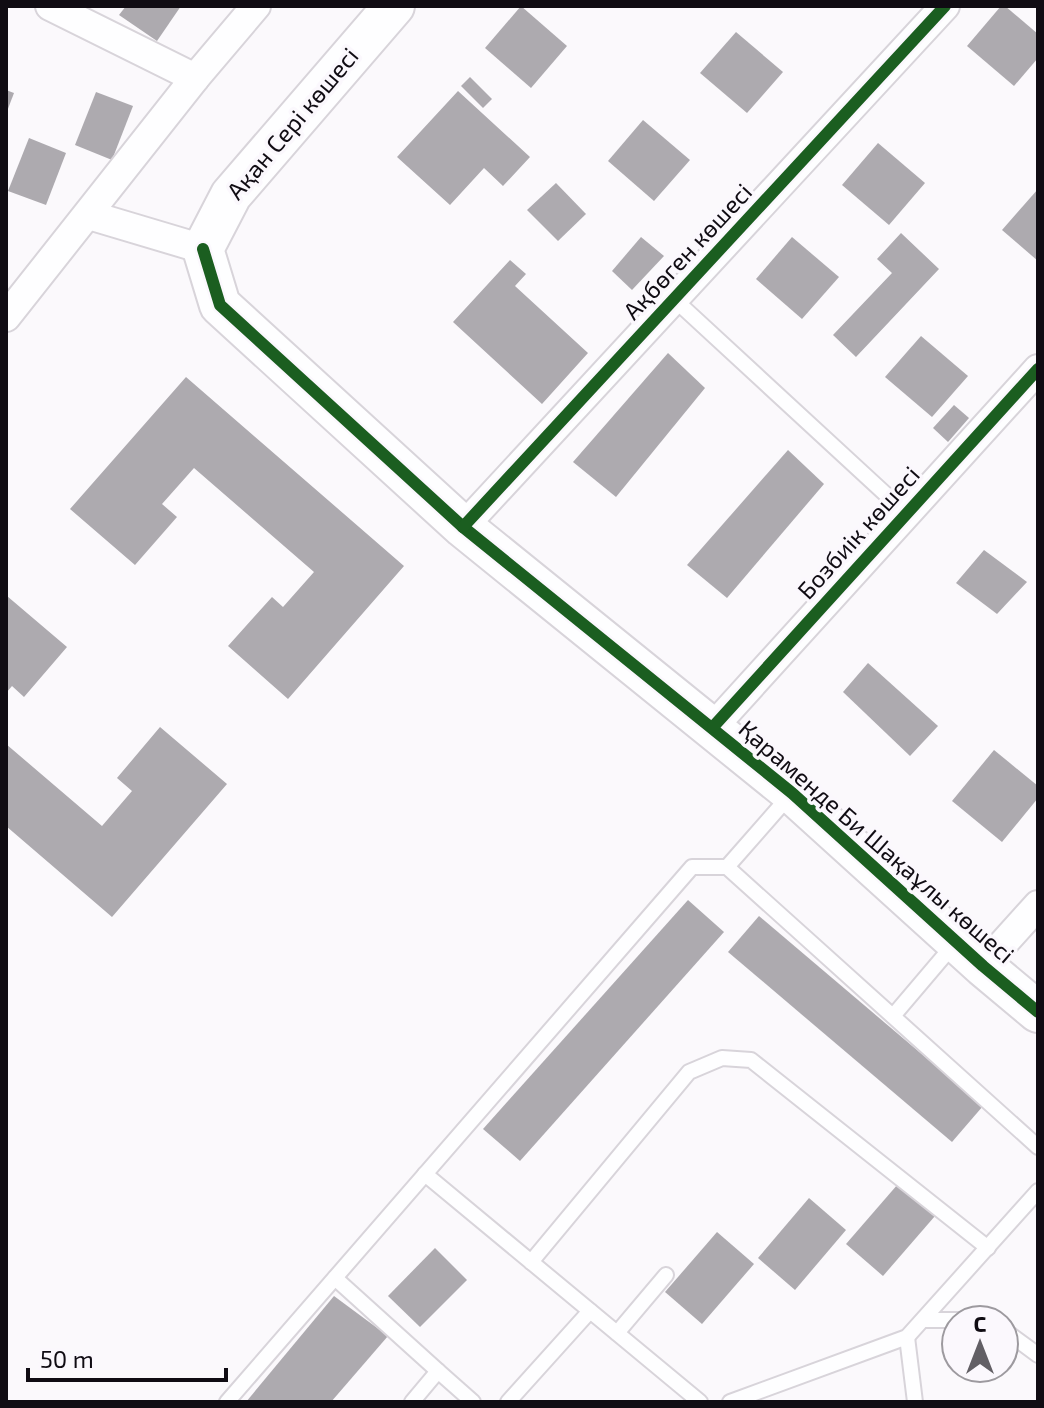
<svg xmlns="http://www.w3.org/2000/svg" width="1044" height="1408" viewBox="0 0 1044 1408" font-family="'Exo 2',sans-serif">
  <rect width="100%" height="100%" fill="#fbf9fc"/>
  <g fill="#adaaaf">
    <path d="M 126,6 L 181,6 L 157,41 L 119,15 Z"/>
    <path d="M 521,6 L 567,46 L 531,88 L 485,48 Z"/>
    <path d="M 1001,6 L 1005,6 L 1038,34 L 1038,58 L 1014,86 L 967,46 Z"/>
    <path d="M 736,32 L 783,72 L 747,113 L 700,73 Z"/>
    <path d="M 470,77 L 492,99 L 483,108 L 461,86 Z"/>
    <path d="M 6,90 L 14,93 L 6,114 Z"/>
    <path d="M 458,91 L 530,157 L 503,186 L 484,168 L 450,205 L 397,157 Z"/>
    <path d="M 96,92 L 133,106 L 112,160 L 75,145 Z"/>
    <path d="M 643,120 L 690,160 L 654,201 L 608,161 Z"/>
    <path d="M 29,138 L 66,153 L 46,205 L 8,191 Z"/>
    <path d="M 878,143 L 925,183 L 889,225 L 842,185 Z"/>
    <path d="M 556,183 L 586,214 L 558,241 L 527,210 Z"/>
    <path d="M 1038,189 L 1038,261 L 1002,230 Z"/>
    <path d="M 901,233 L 939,269 L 856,357 L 833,335 L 892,273 L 877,259 Z"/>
    <path d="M 641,237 L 664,256 L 632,290 L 612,271 Z"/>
    <path d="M 792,237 L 839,277 L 802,319 L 756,279 Z"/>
    <path d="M 510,260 L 526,274 L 515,286 L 588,353 L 542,404 L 453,322 Z"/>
    <path d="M 921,336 L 968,376 L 932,417 L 885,377 Z"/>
    <path d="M 668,353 L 705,388 L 616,497 L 573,462 Z"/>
    <path d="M 186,377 L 404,566 L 288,699 L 228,646 L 272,597 L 283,607 L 314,572 L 194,468 L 162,504 L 177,517 L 135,565 L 70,509 Z"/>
    <path d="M 954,405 L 969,418 L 948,442 L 933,428 Z"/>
    <path d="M 788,450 L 824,484 L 727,598 L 687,565 Z"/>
    <path d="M 984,550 L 1027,582 L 997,614 L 956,583 Z"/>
    <path d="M 7,596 L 67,647 L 24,697 L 12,686 L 6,693 Z"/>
    <path d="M 868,663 L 938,726 L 910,756 L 843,692 Z"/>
    <path d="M 160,727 L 227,784 L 112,917 L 6,826 L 6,744 L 102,826 L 132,791 L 117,778 Z"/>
    <path d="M 994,750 L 1038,786 L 1038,798 L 1002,842 L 952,801 Z"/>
    <path d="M 688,900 L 724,932 L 520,1161 L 483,1129 Z"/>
    <path d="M 759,916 L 983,1106 L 952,1142 L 728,952 Z"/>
    <path d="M 898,1184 L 935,1216 L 883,1276 L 846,1244 Z"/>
    <path d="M 809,1198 L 846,1230 L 795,1290 L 758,1258 Z"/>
    <path d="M 717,1232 L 754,1264 L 702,1324 L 665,1292 Z"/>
    <path d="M 435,1248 L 467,1280 L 420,1327 L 388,1296 Z"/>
    <path d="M 334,1296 L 388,1336 L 331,1402 L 246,1402 Z"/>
  </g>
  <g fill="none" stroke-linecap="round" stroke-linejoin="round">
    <g stroke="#d8d4da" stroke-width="18">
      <g id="lane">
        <path d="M 674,299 L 906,513"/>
        <path d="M 727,867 L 791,794"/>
        <path d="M 893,1016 L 955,943"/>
        <path d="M 425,1174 L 700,1402"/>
        <path d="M 531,1262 L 689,1072 L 722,1058 L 751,1060 L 988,1248"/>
        <path d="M 335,1278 L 438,1371"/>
        <path d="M 924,1320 L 969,1320"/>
        <path d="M 1004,1330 L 1038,1355"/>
        <path d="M 617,1333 L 666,1275"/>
        <path d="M 907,1337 L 915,1402"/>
        <path d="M 227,1402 L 692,867 L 727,867 L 1038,1147"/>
        <path d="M 412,1402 L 438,1371 L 473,1402"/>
        <path d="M 508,1402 L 590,1311"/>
        <path d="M 730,1402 L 907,1337 L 1038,1191"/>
      </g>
    </g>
    <g stroke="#d8d4da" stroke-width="32">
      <g id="street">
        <path d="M 50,6 L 195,78"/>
        <path d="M 89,215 L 203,249"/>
        <path d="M 6,317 L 195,78 L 256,6"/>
        <path d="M 463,527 L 945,6"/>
        <path d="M 713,727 L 1038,369"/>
        <path d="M 983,966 L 1038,905"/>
      </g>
    </g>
    <g stroke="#d8d4da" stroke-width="44">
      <path id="secondary" d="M 394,6 L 231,195 L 203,249 L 220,305 L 463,527 L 792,793 L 983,966 L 1038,1012"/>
    </g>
    <use href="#lane" stroke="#fefeff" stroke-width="14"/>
    <use href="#street" stroke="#fefeff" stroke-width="28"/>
    <use href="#secondary" stroke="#fefeff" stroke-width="40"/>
    <g stroke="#fbf8fd" stroke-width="17">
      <g id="cycleway">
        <path d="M 203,249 L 220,305 L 463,527 L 792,793 L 983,966 L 1038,1012"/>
        <path d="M 463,527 L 945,6"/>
        <path d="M 713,727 L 1038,369"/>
      </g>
    </g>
    <use href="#cycleway" stroke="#1b5e20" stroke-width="12"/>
  </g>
  <g text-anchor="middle" stroke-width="7" stroke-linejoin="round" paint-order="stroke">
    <g font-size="24" fill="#100c13" stroke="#fbf8fd">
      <text transform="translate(293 124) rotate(-50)" y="8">Ақан Сері көшесі</text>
      <text transform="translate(688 252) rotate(-47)" y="8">Ақбөген көшесі</text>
      <text transform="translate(859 533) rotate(-48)" y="8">Бозбиік көшесі</text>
      <text transform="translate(876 842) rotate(41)" y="8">Қараменде Би Шақаұлы көшесі</text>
    </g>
  </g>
  <rect width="1044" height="1408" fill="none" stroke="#100c13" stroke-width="16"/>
  <g transform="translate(980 1344)"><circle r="38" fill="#fbf8fd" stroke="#9d9a9f" stroke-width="2"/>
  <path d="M0-6L14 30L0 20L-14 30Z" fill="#625f65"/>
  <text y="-12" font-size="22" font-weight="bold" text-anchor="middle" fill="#100c13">С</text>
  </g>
  <path d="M28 1368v12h198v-12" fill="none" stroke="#100c13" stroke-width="4"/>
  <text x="40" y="1368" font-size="24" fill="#100c13" stroke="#fbf8fd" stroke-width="6" paint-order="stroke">50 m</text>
</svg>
